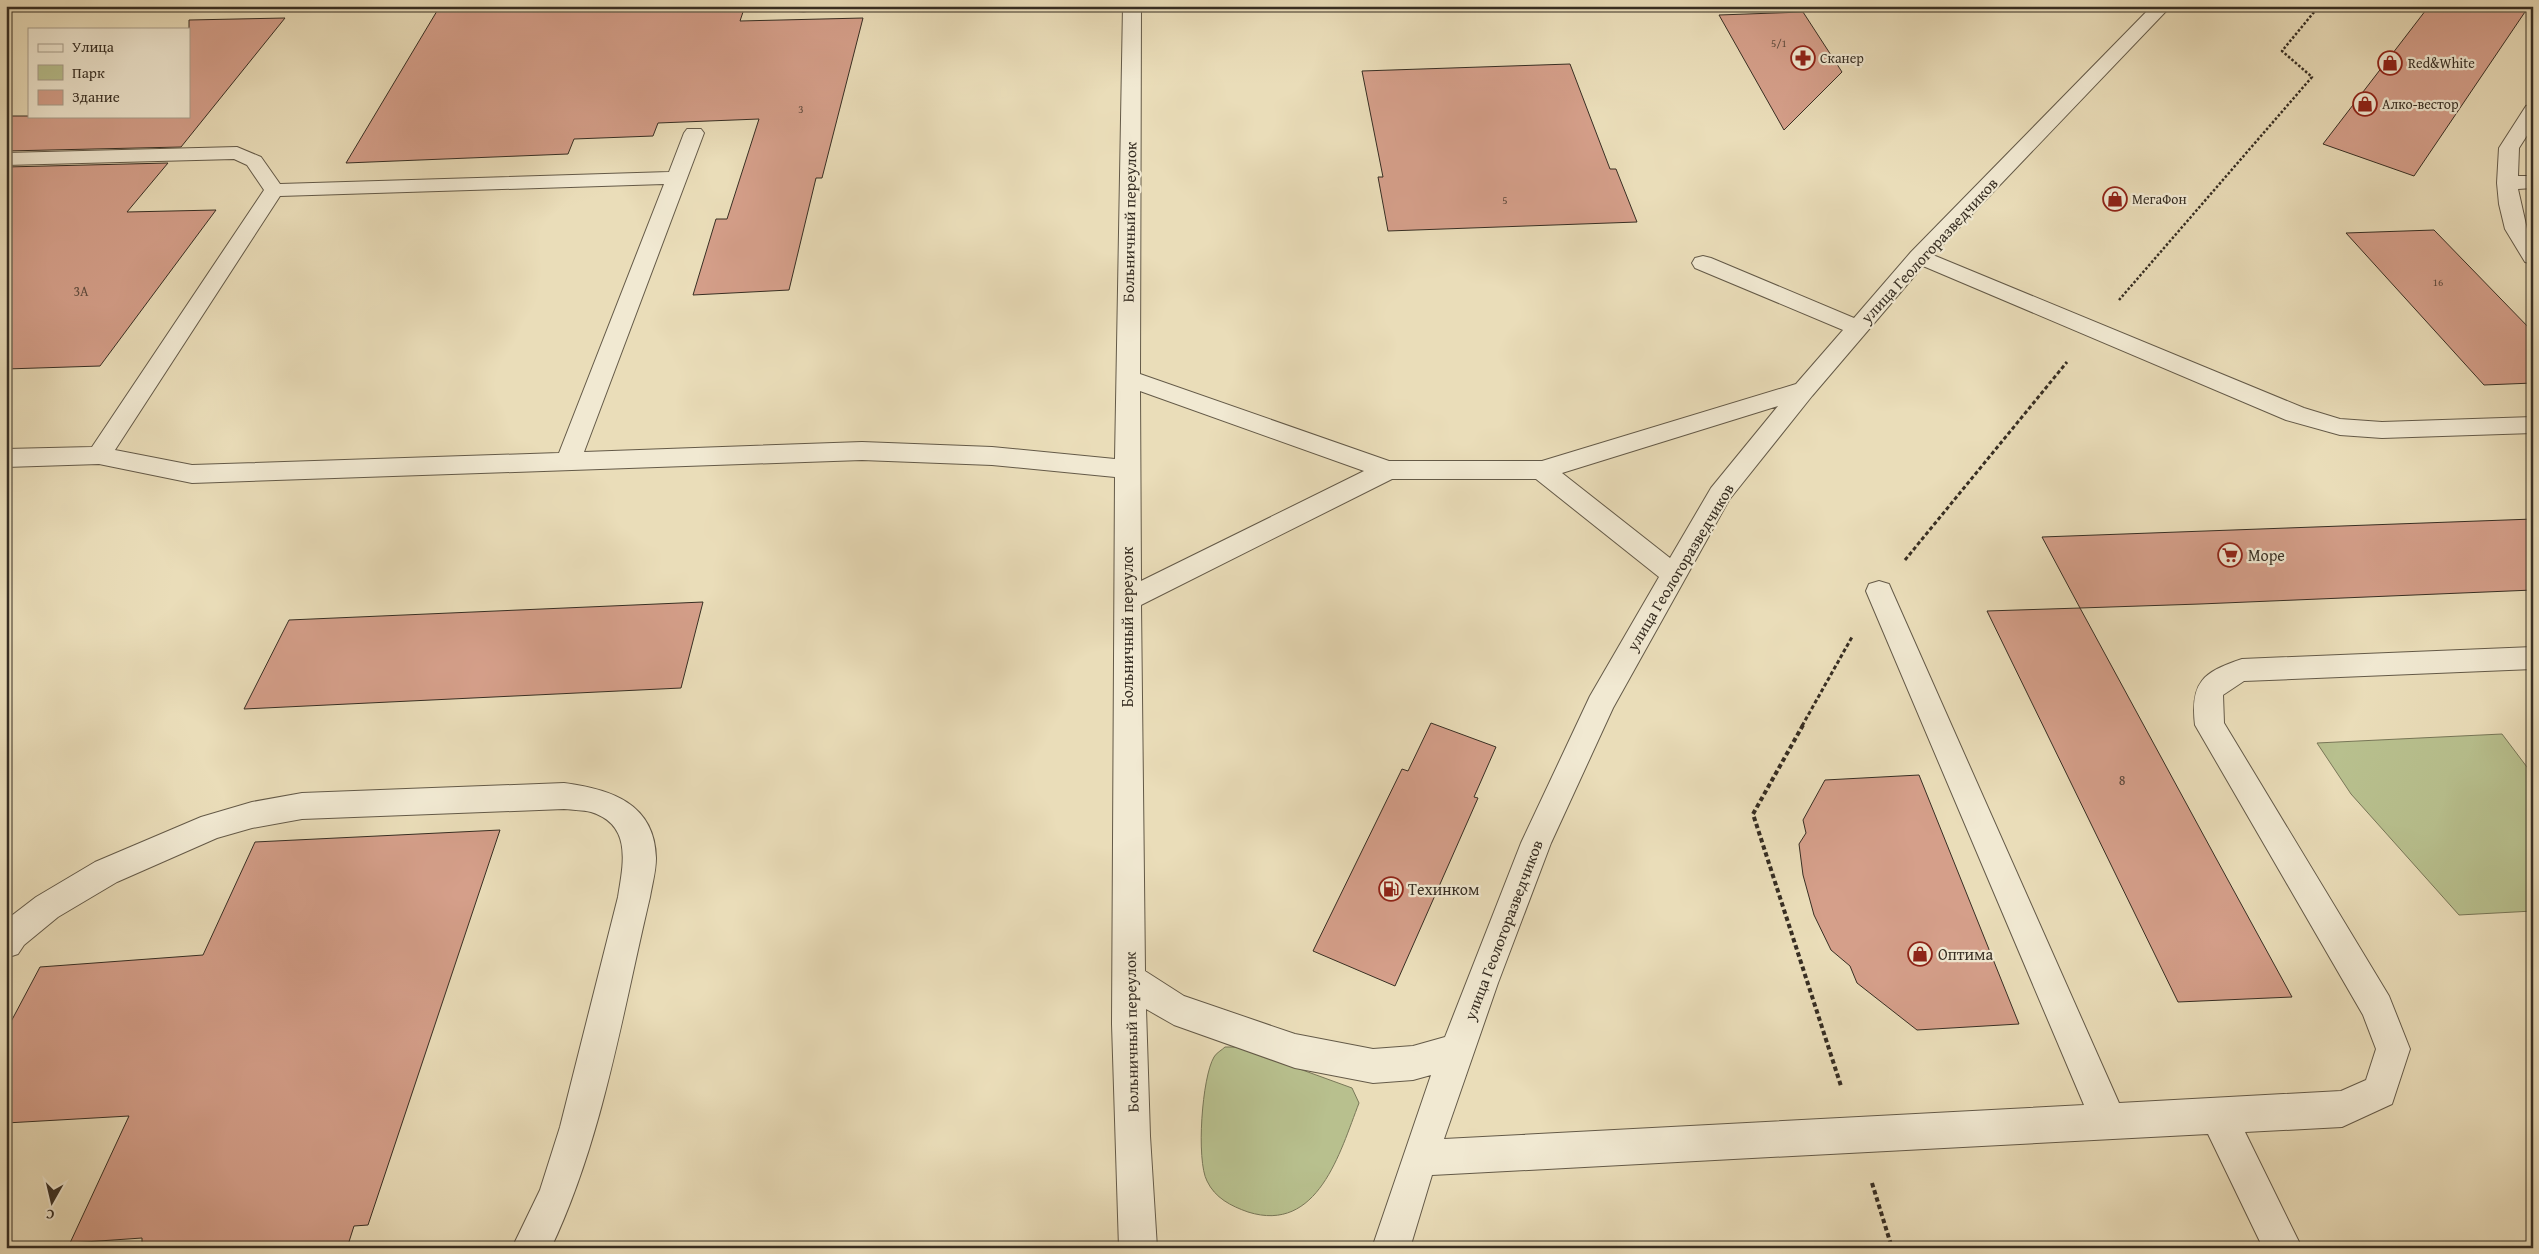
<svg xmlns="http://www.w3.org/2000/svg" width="2539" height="1254" viewBox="0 0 2539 1254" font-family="'Gentium Book Plus',serif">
  <rect width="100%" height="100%" fill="#eaddb9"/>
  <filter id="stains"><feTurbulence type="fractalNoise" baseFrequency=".004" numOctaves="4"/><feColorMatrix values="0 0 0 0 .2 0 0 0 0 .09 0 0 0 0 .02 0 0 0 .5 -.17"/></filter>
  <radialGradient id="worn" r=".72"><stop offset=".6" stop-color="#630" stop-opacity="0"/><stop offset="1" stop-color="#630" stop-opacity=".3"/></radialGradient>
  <g fill="#b8c08e" stroke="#787758">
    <path d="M 2502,734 L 2533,775 L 2533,911 L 2459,915 L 2351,794 L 2317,743 Z"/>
    <path d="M 1225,1047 L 1239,1047 L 1352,1088 L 1359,1103 C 1340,1152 1318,1234 1248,1212 C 1231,1206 1215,1198 1207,1181 C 1196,1160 1202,1077 1214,1057 C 1216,1053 1222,1050 1225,1047 Z"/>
  </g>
  <g fill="#d59f8a" stroke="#372e23">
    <path d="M 440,6 L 745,6 L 740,21 L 863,18 L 822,178 L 816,178 L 789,290 L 693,295 L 716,219 L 727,219 L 759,119 L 658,123 L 653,136 L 574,139 L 568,154 L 346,163 Z"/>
    <path d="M 2429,6 L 2529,6 L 2414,176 L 2323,144 Z"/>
    <path d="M 1803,12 L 1842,72 L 1784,130 L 1719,15 Z"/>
    <path d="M 285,18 L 181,147 L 6,151 L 6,116 L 189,116 L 189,20 Z"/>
    <path d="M 1570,64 L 1610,169 L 1616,169 L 1637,222 L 1388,231 L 1378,177 L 1383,177 L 1362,71 Z"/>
    <path d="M 168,163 L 127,212 L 216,210 L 100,366 L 6,369 L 6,167 Z"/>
    <path d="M 2434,230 L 2533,332 L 2533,383 L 2484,385 L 2346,233 Z"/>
    <path d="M 2533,519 L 2533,590 L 2200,604 L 2080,608 L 2042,537 Z"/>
    <path d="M 703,602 L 681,688 L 244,709 L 289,620 Z"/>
    <path d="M 2080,608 L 2217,860 L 2292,997 L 2178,1002 L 1987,611 Z"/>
    <path d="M 1431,723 L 1496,747 L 1474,797 L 1478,798 L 1395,986 L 1313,951 L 1402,769 L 1408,771 Z"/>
    <path d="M 1919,775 L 2019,1024 L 1917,1030 L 1857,983 L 1850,966 L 1831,950 L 1814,915 L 1803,875 L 1799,844 L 1806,833 L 1803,820 L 1825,780 Z"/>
    <path d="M 500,830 L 368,1225 L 354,1226 L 347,1248 L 142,1248 L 142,1238 L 70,1243 L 129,1116 L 6,1123 L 6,1031 L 40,967 L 203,955 L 255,842 Z"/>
  </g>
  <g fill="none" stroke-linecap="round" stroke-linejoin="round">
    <g stroke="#645a48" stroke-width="2">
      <g id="minor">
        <path d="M 814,6 C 809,12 805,12 798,11 L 795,7 Z"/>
        <path d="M 1123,6 L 1141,6 L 1140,374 L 1389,461 L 1542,461 L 1796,384 L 1843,330 L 1695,268 L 1692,263 L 1695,258 L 1703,256 L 1711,258 L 1854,318 L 1911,252 L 2152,6 L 2171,6 L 1933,255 L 2304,408 L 2340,419 L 2382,422 L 2533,417 L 2533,433 L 2382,438 L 2340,435 L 2286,420 L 1923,266 L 1812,396 L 1729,500 L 1613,708 L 1551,843 L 1498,983 L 1444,1139 L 2084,1105 L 1866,591 L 1869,584 L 1879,581 L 1889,584 L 1892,591 L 2119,1103 L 2341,1091 L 2366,1080 L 2376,1049 L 2363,1015 L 2195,725 C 2190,682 2203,672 2242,659 L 2533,647 L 2533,669 L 2244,681 L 2223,695 L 2224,723 L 2389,996 L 2410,1049 L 2392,1104 L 2342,1127 L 2245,1132 L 2302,1248 L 2263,1248 L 2208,1134 L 1432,1175 L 1410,1248 L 1372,1248 L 1431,1075 L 1413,1080 L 1373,1083 L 1295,1068 L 1174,1025 L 1146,1009 L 1150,1136 L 1157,1248 L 1119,1248 L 1112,1024 L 1115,477 L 992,465 L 862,460 L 192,483 L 99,464 L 6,467 L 6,449 L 92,447 L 264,190 L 247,165 L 234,159 L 6,165 L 6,153 L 237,147 L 261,157 L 280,184 L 669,172 L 684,133 L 687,129 L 701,129 L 704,133 L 584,452 L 862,442 L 992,447 L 1115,459 ZM 664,184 L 559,453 L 192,465 L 115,450 L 280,196 ZM 1140,391 L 1364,471 L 1141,581 ZM 1778,406 L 1711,488 L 1670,558 L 1562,473 ZM 1392,479 L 1536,479 L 1659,577 L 1590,696 L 1521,843 L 1445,1037 L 1413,1046 L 1373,1049 L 1295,1034 L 1184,996 L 1145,971 L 1141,605 Z"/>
        <path d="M 2533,104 L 2533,126 L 2519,148 L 2518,176 L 2533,176 L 2533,188 L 2518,189 L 2527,229 L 2533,239 L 2533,264 L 2525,262 L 2505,229 L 2499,204 L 2497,183 L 2499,148 L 2526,106 Z"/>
        <path d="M 564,783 C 610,789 655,803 656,858 C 656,871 652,885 650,897 C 622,1015 603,1138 551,1248 L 512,1248 L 540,1190 L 560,1127 L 618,897 C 623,865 633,825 591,812 C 583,810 573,810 564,809 L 302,819 L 252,828 L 217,838 L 117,882 L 58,917 L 24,945 L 18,954 L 6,958 L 6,920 L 36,897 L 95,862 L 201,817 L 252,802 L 302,793 Z"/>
      </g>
    </g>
    <path stroke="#372e23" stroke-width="2.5" stroke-dasharray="2.5 2" stroke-linecap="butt" d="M 2119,300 L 2312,77 L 2282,51 L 2319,6"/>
    <g stroke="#372e23" stroke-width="3" stroke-dasharray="4 2.5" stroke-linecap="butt">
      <path d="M 1905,560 L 2067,362"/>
      <path d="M 1802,726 L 1852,637"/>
    </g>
    <g stroke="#372e23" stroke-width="4" stroke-dasharray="4.5 3" stroke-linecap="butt">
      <path d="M 1803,725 L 1753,814 L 1841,1086"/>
      <path d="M 1872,1183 L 1892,1248"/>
    </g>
    <use href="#minor" fill="#f1e9d2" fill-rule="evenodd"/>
  </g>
  <defs>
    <g id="pharmacy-ring" transform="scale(1.25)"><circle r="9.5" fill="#f1e9d2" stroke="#8f2418" stroke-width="1.5"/><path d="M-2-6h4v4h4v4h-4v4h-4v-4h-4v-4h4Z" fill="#8f2418"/></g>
    <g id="shop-ring" transform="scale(1.25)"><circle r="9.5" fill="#f1e9d2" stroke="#8f2418" stroke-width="1.5"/><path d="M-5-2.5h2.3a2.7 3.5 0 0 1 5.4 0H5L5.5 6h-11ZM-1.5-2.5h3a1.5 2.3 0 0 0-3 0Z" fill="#8f2418"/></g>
    <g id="supermarket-ring" transform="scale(1.25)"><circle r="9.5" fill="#f1e9d2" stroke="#8f2418" stroke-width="1.5"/><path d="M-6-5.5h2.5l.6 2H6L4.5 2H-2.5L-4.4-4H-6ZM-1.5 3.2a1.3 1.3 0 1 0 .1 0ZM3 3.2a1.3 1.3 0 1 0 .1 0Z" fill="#8f2418"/></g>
    <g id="fuel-ring" transform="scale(1.25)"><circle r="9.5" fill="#f1e9d2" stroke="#8f2418" stroke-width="1.5"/><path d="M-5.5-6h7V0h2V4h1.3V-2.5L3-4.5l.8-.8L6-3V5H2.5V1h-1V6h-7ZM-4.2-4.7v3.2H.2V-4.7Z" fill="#8f2418"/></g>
  </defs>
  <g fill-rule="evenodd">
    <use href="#pharmacy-ring" x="1803" y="58"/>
    <use href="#shop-ring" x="2390" y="63"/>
    <use href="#shop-ring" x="2365" y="104"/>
    <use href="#shop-ring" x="2115" y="199"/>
    <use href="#supermarket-ring" x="2230" y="555"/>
    <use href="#fuel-ring" x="1391" y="889"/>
    <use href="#shop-ring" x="1920" y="954"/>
  </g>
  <g text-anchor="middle" stroke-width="4.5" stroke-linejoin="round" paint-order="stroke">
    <g font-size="11" fill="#5e4a3d">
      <text x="1779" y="47">5/1</text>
      <text x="801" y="113">3</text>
      <text x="1505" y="204">5</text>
      <text x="2438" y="286">16</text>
    </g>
    <g font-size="14" fill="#372e23" stroke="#f1e9d2" text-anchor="start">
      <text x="1820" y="63">Сканер</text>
      <text x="2408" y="68">Red&amp;White</text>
      <text x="2382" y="109">Алко-вестор</text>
      <text x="2132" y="204">МегаФон</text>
    </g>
    <g font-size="14" fill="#5e4a3d">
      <text x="81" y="296">3А</text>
      <text x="2122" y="785">8</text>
    </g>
    <g font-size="16" fill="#372e23" stroke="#f1e9d2">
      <text transform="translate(1129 222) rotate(-89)" y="6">Больничный переулок</text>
      <text transform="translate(1929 250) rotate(-47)" y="6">улица Геологоразведчиков</text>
      <text transform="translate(1680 567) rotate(-59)" y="6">улица Геологоразведчиков</text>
      <text transform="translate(1127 627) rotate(-90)" y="6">Больничный переулок</text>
      <text transform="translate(1503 930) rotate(-69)" y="6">улица Геологоразведчиков</text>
      <text transform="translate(1131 1032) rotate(-91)" y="6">Больничный переулок</text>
    </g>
    <g font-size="16" fill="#372e23" stroke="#f1e9d2" text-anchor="start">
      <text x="2248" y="561">Море</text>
      <text x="1408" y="895">Техинком</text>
      <text x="1938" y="960">Оптима</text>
    </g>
  </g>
  <rect width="2539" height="1254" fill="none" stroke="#eaddb9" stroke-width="25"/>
  <rect x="8" y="8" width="2524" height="1239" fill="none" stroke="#372e23" stroke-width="2.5"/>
  <rect x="12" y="12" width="2514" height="1229" fill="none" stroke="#372e23"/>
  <rect x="28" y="28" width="162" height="90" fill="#f1e9d2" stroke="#a79e8c"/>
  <rect x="38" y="44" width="25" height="8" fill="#f1e9d2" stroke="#a79e8c"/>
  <text x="72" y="52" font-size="15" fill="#372e23">Улица</text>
  <rect x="38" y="65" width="25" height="15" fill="#b8c08e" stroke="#a79e8c"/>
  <text x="72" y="78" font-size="15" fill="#372e23">Парк</text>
  <rect x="38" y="90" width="25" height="15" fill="#d59f8a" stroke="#a79e8c"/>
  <text x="72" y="102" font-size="15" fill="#372e23">Здание</text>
  <g transform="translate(52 1202) rotate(188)" stroke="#f1e9d2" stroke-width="4" paint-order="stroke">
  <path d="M0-4L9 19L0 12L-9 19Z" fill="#372e23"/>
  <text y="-8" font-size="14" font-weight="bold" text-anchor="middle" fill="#372e23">С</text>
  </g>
  <rect width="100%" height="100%" filter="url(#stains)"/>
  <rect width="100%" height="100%" fill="url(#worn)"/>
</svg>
